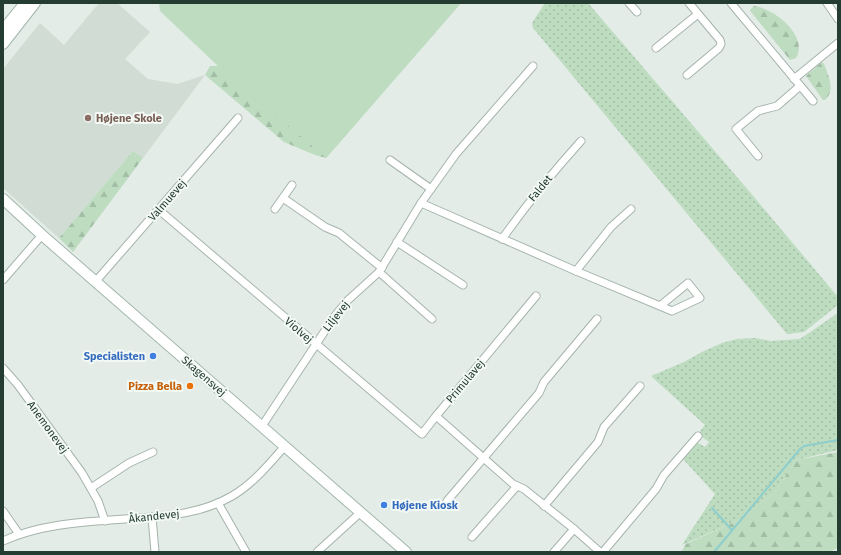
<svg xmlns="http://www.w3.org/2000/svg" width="841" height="555" viewBox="0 0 841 555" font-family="'Fira Sans',sans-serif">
  <defs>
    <pattern id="grass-dots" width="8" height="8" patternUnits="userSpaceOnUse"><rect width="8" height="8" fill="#bddcc0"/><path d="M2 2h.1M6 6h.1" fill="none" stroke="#a2bea5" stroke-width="1.8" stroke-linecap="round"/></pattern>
    <pattern id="forest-firs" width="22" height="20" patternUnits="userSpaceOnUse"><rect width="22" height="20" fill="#bddcc0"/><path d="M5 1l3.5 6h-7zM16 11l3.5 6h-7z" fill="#a2bea5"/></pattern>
  </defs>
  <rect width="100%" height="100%" fill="#e3ece6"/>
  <path fill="#d1dcd5" d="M 99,3 L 117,3 L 150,32 L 125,59 L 148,79 L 177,84 L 205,75 L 143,158 L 133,151 L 59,238 L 3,188 L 3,69 L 40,23 L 64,45 Z"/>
  <g fill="url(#grass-dots)">
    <path d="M 545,3 L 588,3 L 754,197 L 838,297 L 838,305 L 804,332 L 787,334 L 533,28 L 532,23 Z"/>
    <path d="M 838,313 L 838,450 L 796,460 L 776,491 L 741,519 L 682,545 L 715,494 L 683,459 L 698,443 L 705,447 L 709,442 L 698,434 L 705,425 L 651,376 L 684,362 L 702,352 L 722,343 L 737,339 L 755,338 L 771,341 L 800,339 Z"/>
  </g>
  <g fill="url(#forest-firs)">
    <path d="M 444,3 L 461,3 L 326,158 L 315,155 L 284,142 L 205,75 L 210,66 L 218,66 L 321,140 Z"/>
    <path d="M 754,6 C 774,8 809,36 796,58 L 790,60 L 751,12 L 750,10 Z"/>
    <path d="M 822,62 L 824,64 C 828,75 836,90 825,100 L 823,100 L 806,76 Z"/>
    <path d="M 133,151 L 143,158 L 73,252 L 59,238 Z"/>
    <path d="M 838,452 L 838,548 L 829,552 L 681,552 L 686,544 L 741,519 L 776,491 L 796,460 Z"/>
  </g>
  <path fill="#bddcc0" d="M 159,3 L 461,3 L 326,158 L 218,66 L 160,11 Z"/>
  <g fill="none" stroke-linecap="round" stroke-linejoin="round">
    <g stroke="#8ececc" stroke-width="2">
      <path d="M 712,508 L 732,530"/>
      <path d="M 714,552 L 800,449 L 804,446 L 838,440"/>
    </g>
    <g stroke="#a6b4ac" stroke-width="9">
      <g id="street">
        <path d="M 629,3 L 637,12"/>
        <path d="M 731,3 L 813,101"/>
        <path d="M 827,3 L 838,19"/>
        <path d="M 656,48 L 698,14"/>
        <path d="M 687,75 L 719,48 L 721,44 L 720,40 L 689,3"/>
        <path d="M 794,79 L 838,43"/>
        <path d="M 758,156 L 736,129 L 758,111 L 777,106 L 800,86"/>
        <path d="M 390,160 L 431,189"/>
        <path d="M 283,198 L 325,227 L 339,233 L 382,268"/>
        <path d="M 421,203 L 576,271 L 672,311 L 700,298 L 688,283 L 660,306"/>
        <path d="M 275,209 L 292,185"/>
        <path d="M 159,210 L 422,434 L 436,416"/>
        <path d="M 502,239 C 527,204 553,172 581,141"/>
        <path d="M 397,242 L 463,285"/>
        <path d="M 576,271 L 611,227 L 631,209"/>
        <path d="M 379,272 L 432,319"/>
        <path d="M 3,280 L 42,235"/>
        <path d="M 96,281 L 238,118"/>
        <path d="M 536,296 L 436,416 L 513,484 L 524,489 L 574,529 L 600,552"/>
        <path d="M 3,368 L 18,385 L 82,473 L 98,501 L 105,521"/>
        <path d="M 262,426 L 334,317 L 347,301 L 379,272 L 421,203 L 456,154 L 533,66"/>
        <path d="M 91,488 L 129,463 L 153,452"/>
        <path d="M 447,501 L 539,393 L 544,382 L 597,319"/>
        <path d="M 218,503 L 246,552"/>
        <path d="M 544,506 L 598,442 L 604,427 L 640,386"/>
        <path d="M 3,511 L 19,534"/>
        <path d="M 152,517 L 155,552"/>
        <path d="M 472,537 L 517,486"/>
        <path d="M 3,541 C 45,522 92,522 138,518 C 170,516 203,513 232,496 C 253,484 269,464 285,446"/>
        <path d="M 317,552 L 361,512"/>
        <path d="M 554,552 L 574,529"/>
        <path d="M 603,552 L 656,489 L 664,475 L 698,436"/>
      </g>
    </g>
    <g stroke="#a2b7ac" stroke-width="12">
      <g id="secondary">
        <path d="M 3,30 L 25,3"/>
        <path d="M 3,44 L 35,3"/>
        <path d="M 3,199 L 42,235 L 406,552"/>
      </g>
    </g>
    <use href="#street" stroke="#fff" stroke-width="7"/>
    <use href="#secondary" stroke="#fff" stroke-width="10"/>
  </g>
  <circle fill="#8d6e63" stroke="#f3f9f5" stroke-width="1.5" cx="88" cy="118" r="4"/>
  <g fill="#3f7fe0" stroke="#f3f9f5" stroke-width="1.5">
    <circle cx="153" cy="356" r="4"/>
    <circle cx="384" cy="505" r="4"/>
  </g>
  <circle fill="#e8710a" stroke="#f3f9f5" stroke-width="1.5" cx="190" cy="386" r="4"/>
  <g text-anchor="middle" stroke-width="4" stroke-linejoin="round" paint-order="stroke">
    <g font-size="11" font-weight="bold" fill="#785e54" stroke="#f3f9f5" text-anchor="start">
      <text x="96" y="122">Højene Skole</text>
    </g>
    <g font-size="11" fill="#243c31" stroke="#f3f9f5">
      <text transform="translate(540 188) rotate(-51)" y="4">Faldet</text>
      <text transform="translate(167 200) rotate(-49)" y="4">Valmuevej</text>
      <text transform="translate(336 316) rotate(-52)" y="4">Liljevej</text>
      <text transform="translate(299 330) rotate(41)" y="4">Violvej</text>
      <text transform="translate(204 376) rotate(41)" y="4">Skagensvej</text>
      <text transform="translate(465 381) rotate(-50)" y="4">Primulavej</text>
      <text transform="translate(48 427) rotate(54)" y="4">Anemonevej</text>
      <text transform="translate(154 516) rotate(-6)" y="4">Åkandevej</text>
    </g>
    <g font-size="11" font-weight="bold" fill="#366cbe" stroke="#f3f9f5" text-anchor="end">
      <text x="145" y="360">Specialisten</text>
      <text x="392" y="509" text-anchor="start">Højene Kiosk</text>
    </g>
    <g font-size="11" font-weight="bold" fill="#c56008" stroke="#f3f9f5" text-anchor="end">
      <text x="182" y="390">Pizza Bella</text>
    </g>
  </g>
  <rect width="841" height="555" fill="none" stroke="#243c31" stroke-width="8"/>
</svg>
